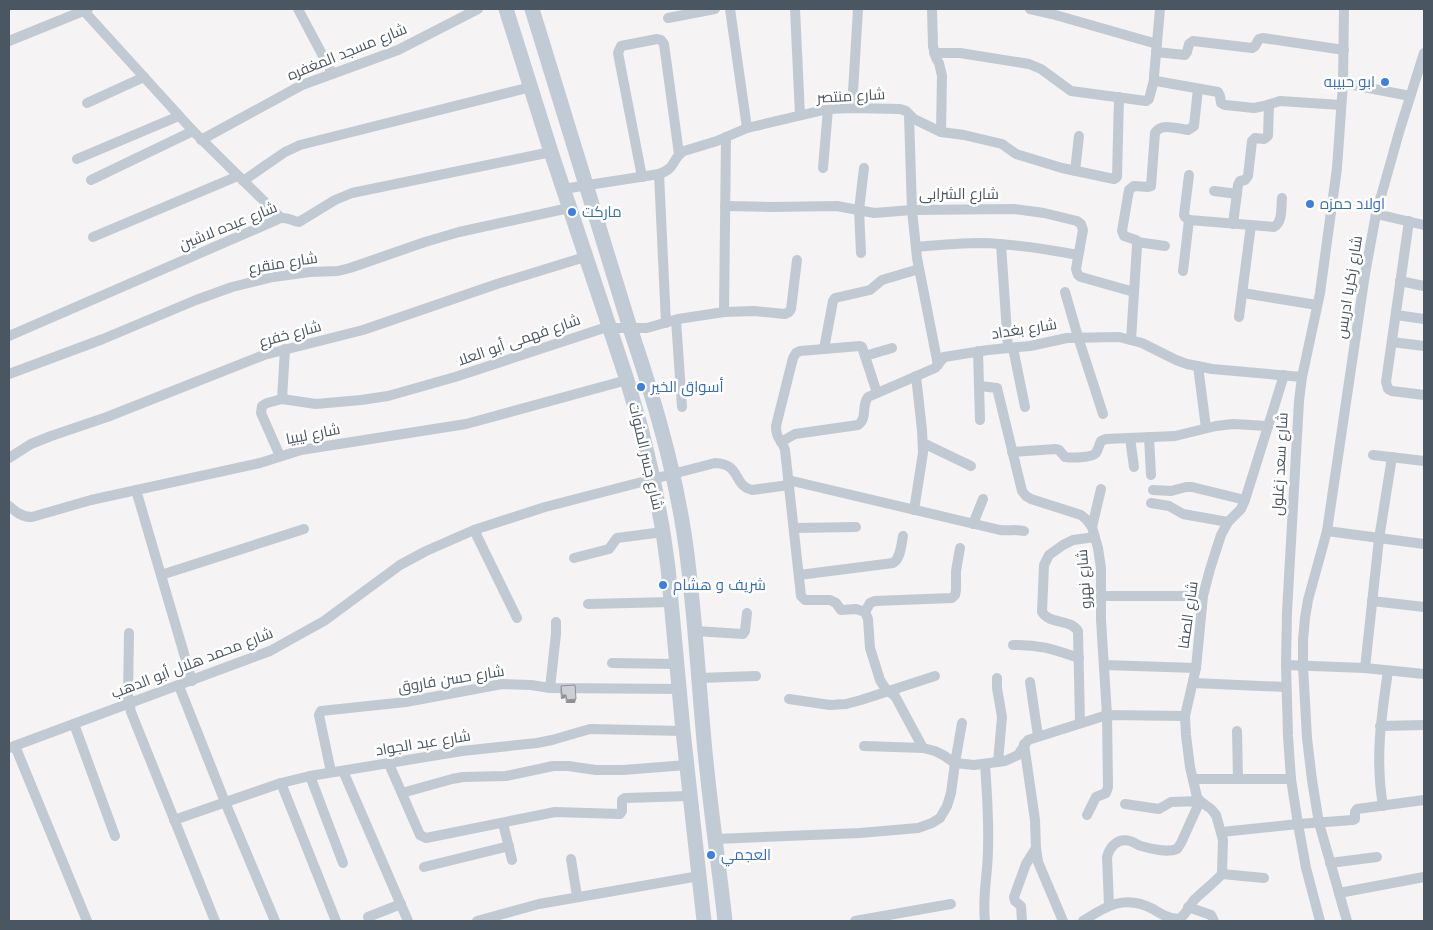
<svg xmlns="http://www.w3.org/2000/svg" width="1433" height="930" viewBox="0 0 1433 930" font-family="Inter,Cairo,sans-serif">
  <rect width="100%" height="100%" fill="#f5f3f3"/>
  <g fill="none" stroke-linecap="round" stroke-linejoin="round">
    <g stroke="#c1cad2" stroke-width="10">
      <path d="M 298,9 L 332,73"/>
      <path d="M 730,9 L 747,128"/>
      <path d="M 795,9 L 800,115"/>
      <path d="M 932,9 L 933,46 L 936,58 L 939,63 L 942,76 L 941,132"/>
      <path d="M 1030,9 L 1052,14 L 1157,44"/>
      <path d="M 1160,9 L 1154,76 L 1154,80 L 1156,81 L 1218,92 L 1220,96 L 1221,103 L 1225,105 L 1254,108 L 1264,106 L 1280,101 L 1341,105"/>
      <path d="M 84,11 L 193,131 L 281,218"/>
      <path d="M 668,18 L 715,9"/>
      <path d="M 9,41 L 88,9"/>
      <path d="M 1156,52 L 1185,55 L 1187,52 L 1189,44 L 1193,41 L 1252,48 L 1255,46 L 1259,39 L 1263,38 L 1344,50"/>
      <path d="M 934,53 L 960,53 L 1029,64 L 1041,69 L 1071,91 L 1146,101 L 1149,99 L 1154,80"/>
      <path d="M 1343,83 L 1410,96"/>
      <path d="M 87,103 L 144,77"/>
      <path d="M 852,108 L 858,9"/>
      <path d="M 909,115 L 912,210 L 917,258 L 938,365"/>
      <path d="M 201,140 L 302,85 L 398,50 L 478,9"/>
      <path d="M 77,159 L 179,116"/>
      <path d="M 823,168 L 828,109"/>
      <path d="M 1075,171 L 1079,136"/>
      <path d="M 659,174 L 666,323"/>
      <path d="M 1189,175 L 1184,215 L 1185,217 L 1189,220 L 1274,227 C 1283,222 1281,207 1282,198"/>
      <path d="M 642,177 L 618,53 L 621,46 L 657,39 L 661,40 L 664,44 L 679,154"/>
      <path d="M 91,180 L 193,131"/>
      <path d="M 243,181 L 285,152 L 300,145 L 531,87"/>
      <path d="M 563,189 L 659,174 C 677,168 671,159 684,151 L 717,141 L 747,128 L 828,109 L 852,108 L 900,109 L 906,111 L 914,119 L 941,132 L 964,135 L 1002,144 L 1016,154 L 1062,168 L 1114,179 L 1117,177 L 1119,97"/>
      <path d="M 1214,191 L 1237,194"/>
      <path d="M 725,206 L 771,207 L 837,206 L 874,213 L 912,210 L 1014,209 L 1044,213 L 1077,221 L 1081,224 L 1083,230 L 1076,269 L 1078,275 L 1081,277 L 1134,292"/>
      <path d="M 1376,214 L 1424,225"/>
      <path d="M 1409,221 L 1386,382 L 1388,389 L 1392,391 L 1424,395"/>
      <path d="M 1233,224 L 1238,185 L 1240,181 L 1245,180 L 1248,176 L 1252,141 L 1255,138 L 1264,139 L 1268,136 L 1269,105"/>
      <path d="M 93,237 L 238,176"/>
      <path d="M 1137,242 L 1165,246"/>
      <path d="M 1001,244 L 1008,348"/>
      <path d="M 916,247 C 938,245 960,243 982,243 C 1015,244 1046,249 1078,255"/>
      <path d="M 861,253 L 859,210 L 864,168"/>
      <path d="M 1183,271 L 1189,220"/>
      <path d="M 1400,281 L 1424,286"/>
      <path d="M 1065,292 L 1078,337 L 1103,414"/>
      <path d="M 1243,293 L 1317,305"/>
      <path d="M 724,312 L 726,137"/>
      <path d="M 1396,315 L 1424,319"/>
      <path d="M 1239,317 L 1251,225"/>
      <path d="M 676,320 L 682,407"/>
      <path d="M 9,336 L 281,218 C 291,217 292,222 299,222 L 335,200 L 352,193 L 551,152"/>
      <path d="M 1131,340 L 1137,246 L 1136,240 L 1124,236 L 1122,231 L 1129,190 L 1134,186 L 1148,187 L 1151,186 L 1155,133 C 1161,122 1178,129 1188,130 L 1194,126 L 1198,89"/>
      <path d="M 1392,342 L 1424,346"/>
      <path d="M 1013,348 L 1025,407"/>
      <path d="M 824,349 L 833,301 L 835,298 L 870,290 L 882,280 L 919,269"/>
      <path d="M 978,351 L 980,420"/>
      <path d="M 865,356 L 892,348"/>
      <path d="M 1198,366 L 1206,428"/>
      <path d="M 9,374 L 103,339 L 196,300 L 232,287 L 273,277 L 310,272 L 338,271 L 350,268 L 425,242 L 459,232 L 569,208"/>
      <path d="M 980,386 L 997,388 L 1022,491 L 1026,496 L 1031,499 L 1081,515 L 1087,520 L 1092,527 L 1098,548 L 1101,568 L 1101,620 L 1107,715 L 1108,787 L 1106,793 L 1096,797 L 1087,815"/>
      <path d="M 877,393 L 862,347 L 860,346 L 800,351 L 796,353 L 793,358 L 776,426 C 776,440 782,439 785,450 L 801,596 L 805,600 L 830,600 L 836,603 L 841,610 L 856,609 L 865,612 L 868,619 L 870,648 L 880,680 L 885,688 L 895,696 L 923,748"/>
      <path d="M 282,399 L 285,349"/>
      <path d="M 1149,437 L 1151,475"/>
      <path d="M 1130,438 L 1134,467"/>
      <path d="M 781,442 L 795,434 L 858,425 C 868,418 861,406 868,397 L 935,368 L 944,357 L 988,350 L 1030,346 L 1067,338 L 1119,337 L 1142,343 L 1176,360 L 1187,364 L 1212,369 L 1302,377"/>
      <path d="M 923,443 L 971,466"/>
      <path d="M 1012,452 L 1056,449 L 1059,450 L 1065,457 C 1072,458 1091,458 1096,453 C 1098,450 1099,445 1101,441 L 1106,439 L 1175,436 L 1216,426 L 1233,424 L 1268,426"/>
      <path d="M 1373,455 L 1424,461"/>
      <path d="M 280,456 L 261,413 L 262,406 L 267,403 L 282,399 L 316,404 L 361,400 L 388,396 L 455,377 L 604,328 L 647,328 L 678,319 L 724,312 L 754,311 L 785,314 L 789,312 L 791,309 L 797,260"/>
      <path d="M 9,458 L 31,444 L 51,436 L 107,417 L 264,355 L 363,330 L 497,284 L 585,257"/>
      <path d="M 788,480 L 1000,530 C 1008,531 1016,529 1024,531"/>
      <path d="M 136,490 L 192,681"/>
      <path d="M 1153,490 L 1171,491 L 1186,487 L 1192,487 L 1245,500"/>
      <path d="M 1151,503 L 1169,506 L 1183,514 L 1228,522"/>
      <path d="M 9,506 C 16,512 22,517 32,517 L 91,500 L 260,463 L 301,450 L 466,424 L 627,380"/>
      <path d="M 914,510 L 923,453 L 922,430 L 916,376"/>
      <path d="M 973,524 L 983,499"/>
      <path d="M 1092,527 L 1101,489"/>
      <path d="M 794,528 L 856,527"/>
      <path d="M 474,530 L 517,618"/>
      <path d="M 1327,531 L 1424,544"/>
      <path d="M 574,558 L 609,549 L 617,538 L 663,532"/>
      <path d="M 161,575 L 304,529"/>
      <path d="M 799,575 L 893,563 C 901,558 901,545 903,536"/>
      <path d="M 1102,596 L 1203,596"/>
      <path d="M 1372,601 L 1424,607"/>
      <path d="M 588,604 L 671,602"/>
      <path d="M 865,612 L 870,603 L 875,601 L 952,598 L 955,595 L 956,590 L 956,571 L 960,548"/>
      <path d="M 695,631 L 743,634 L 745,631 L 747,613"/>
      <path d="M 129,633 L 128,696 L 131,712 L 215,921"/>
      <path d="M 1013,645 C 1039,644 1055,650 1079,658"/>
      <path d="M 612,663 L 677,664"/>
      <path d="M 1104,665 L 1196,668"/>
      <path d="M 1286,665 L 1365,668 L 1424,674"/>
      <path d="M 1365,668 L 1379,539 L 1392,457"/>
      <path d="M 699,678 L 756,676"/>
      <path d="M 997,678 L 997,688 L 1002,717 L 998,762"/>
      <path d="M 1030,682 L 1038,736"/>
      <path d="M 1193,683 L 1286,687"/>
      <path d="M 179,686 L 225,802 L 275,921"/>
      <path d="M 550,688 L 556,634 L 556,622"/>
      <path d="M 789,699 L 830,705 L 846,704 L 861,700 L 935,676"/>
      <path d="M 1080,723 L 1078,631 C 1069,618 1050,625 1042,612 L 1044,565 L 1049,555 L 1063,545 L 1073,540 L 1095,537"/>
      <path d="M 74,724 L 115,836"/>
      <path d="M 1380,726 L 1424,725"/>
      <path d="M 1237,731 L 1238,779"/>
      <path d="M 1024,744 L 1035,820 L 1036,848 L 1038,862 L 1063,921"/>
      <path d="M 15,746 L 87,921"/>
      <path d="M 864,746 L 923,748 L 935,751 L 943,755 L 955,763 L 974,765 L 1005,761 L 1018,755 L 1028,740 L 1107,715 L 1185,716"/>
      <path d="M 9,748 L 270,651 L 324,621 L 400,565 L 426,551 L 474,530 L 545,507 L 715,463 C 742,464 732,485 752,490 L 789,485"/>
      <path d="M 389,764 L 420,835 L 426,838 L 555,812 L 620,814 L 622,811 L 622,800 L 625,798 L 690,796"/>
      <path d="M 343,771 L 408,921"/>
      <path d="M 331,772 L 319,715 L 321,711 L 406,702 L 502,684 L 531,685 L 550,688 L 679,689"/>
      <path d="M 310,776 L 343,863"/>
      <path d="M 1193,779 L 1291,779"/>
      <path d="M 281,783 L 336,921"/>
      <path d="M 402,793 L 452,779 L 463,777 L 506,776 L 553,766 L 568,766 L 596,770 L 623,770 L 687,765"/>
      <path d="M 1383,806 C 1375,759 1381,718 1388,671"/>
      <path d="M 174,820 L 281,783 L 310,776 L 462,751 L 537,743 L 552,740 L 590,729 L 683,731"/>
      <path d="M 503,823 L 512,860"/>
      <path d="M 1222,832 L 1298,824 L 1353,820 L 1355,819 L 1355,812 L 1357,809 L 1424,800"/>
      <path d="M 716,839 L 860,833 L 918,828 L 932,823 L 940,818 L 947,806 L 951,793 L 955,763 L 962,723"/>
      <path d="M 571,859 L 577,896"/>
      <path d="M 1330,863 L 1377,857"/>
      <path d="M 424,867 L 509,846"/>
      <path d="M 1222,874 L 1264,878"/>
      <path d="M 1339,893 L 1424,877"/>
      <path d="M 1109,905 L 1107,857 C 1110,846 1118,838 1130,841 C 1134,842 1137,845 1141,846 C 1152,849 1167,853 1177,849 L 1181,843 L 1200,801 L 1171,802 L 1159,809 L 1125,804"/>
      <path d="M 1188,907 L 1211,915 L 1214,921"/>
      <path d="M 368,917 L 401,904"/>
      <path d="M 477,921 L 539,904 L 699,876"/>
      <path d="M 855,921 L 951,904"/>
      <path d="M 985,921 C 982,897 988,873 988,849 C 989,820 987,792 985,764"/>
      <path d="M 1022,921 L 1021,906 L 1015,901 L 1014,897 L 1026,864 L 1036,848"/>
      <path d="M 1083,921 C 1106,906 1125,894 1153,909 C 1161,914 1169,919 1179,919 C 1186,915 1189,906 1194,900 C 1203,891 1213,884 1222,874 L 1223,840 L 1216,815 L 1211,809 L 1200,801 L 1197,797 L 1190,767 L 1186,735 L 1185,716 L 1196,668 L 1203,596 L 1210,569 L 1221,535 L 1228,522 L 1241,509 L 1245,500 L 1284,375"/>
      <path d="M 1320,921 L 1306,868 L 1298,824 L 1291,779 L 1288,736 L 1286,665 L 1287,612 L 1299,401 L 1302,377 L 1320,293 L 1337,168 L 1343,83 L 1344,9"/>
      <path d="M 1347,921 L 1319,823 L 1312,780 L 1307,738 L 1303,666 L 1303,640 L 1305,618 L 1308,600 L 1327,531 L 1365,274 L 1376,214 L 1400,129 L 1424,53"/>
    </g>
    <g stroke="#c1cbd6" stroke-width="15">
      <path d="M 506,9 L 551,152 L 627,380 L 641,428 L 653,478 L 663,532 L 668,568 L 683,731 L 704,921"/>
      <path d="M 532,9 L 630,328 C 653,396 673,463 684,533 C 694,598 697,664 703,729 C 708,793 718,857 725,921"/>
    </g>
  </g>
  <path fill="#b0b2b7" d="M 561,686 L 575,703 L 566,703 L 565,698 L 561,699 L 560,690 Z"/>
  <g fill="#909195">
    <path d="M 562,695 L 566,695 L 565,698 L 561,699 Z"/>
    <path d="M 576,699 L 575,703 L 566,703 L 567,700 Z"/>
  </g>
  <path fill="#cdcfd5" stroke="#909195" d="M 575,685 L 576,699 L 567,700 L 566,695 L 562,695 L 561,686 Z"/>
  <g fill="#3f7fe0" stroke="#fff" stroke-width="2">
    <circle cx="1385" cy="82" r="5"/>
    <circle cx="1310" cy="204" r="5"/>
    <circle cx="572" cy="212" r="5"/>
    <circle cx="641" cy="387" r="5"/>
    <circle cx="663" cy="585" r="5"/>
    <circle cx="711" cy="855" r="5"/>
  </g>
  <g text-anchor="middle" stroke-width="5" stroke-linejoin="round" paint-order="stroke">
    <g font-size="15" fill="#4a5661" stroke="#fff">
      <text transform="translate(347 52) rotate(-22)" y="5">شارع مسجد المغفره</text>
      <text transform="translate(851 96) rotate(-3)" y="5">شارع منتصر</text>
      <text x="959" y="199">شارع الشرابى</text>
      <text transform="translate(228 226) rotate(-22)" y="5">شارع عبده لاشين</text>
      <text transform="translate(283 263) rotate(-9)" y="5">شارع منقرع</text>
      <text transform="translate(1349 287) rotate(-81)" y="5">شارع زكريا ادريس</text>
      <text transform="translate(1024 329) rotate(-9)" y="5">شارع بغداد</text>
      <text transform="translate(290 334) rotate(-15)" y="5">شارع خفرع</text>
      <text transform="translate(519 340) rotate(-19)" y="5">شارع فهمى أبو العلا</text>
      <text transform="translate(313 434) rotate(-11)" y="5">شارع ليبيا</text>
      <text transform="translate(646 456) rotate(77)" y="5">شارع جسر المنوات</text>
      <text transform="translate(1280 464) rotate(-87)" y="5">شارع سعد زغلول</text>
      <text transform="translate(1084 579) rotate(-94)" y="5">شارع نهرو</text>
      <text transform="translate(1188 615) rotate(-82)" y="5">شارع الصفا</text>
      <text transform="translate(192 663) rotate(-21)" y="5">شارع محمد هلال أبو الدهب</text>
      <text transform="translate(451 679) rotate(-9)" y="5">شارع حسن فاروق</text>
      <text transform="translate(423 743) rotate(-9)" y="5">شارع عبد الجواد</text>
    </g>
    <g font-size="15" fill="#366cbe" stroke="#fff" text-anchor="start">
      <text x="1375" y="87" text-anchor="end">ابو حبيبه</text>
      <text x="1320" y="209">اولاد حمزه</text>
      <text x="582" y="217">ماركت</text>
      <text x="651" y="392">أسواق الخير</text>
      <text x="673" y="590">شريف و هشام</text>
      <text x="721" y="860">العجمي</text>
    </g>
  </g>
  <rect width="1433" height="930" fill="none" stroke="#4a5661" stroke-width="20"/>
</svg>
